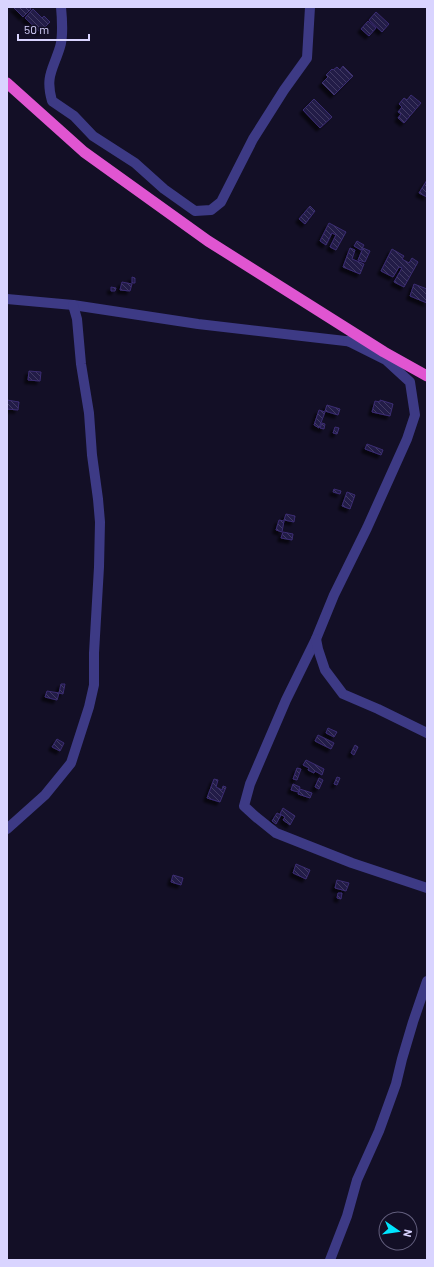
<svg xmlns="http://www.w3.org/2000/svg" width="434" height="1267" viewBox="0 0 434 1267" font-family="Barlow,sans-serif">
  <defs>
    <pattern id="building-back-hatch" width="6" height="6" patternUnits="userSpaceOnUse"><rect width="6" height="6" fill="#241b47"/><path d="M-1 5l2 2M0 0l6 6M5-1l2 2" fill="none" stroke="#433b63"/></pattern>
    <filter id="shadow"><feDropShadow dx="-3.5" dy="3.5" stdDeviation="1" flood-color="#0009"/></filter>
  </defs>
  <rect width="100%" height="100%" fill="#130f26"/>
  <g fill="url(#building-back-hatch)" stroke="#3b2d73" filter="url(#shadow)">
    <path d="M 13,7 L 29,7 L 31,9 L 23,17 Z"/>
    <path d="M 33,9 L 42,18 L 44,16 L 50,22 L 40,32 L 25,18 Z"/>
    <path d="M 376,12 L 389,24 L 382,32 L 369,20 Z"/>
    <path d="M 368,21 L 376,28 L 369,36 L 361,29 Z"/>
    <path d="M 343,66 L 353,76 L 334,95 L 322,83 L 328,77 L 326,75 L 332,69 L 333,70 L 337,67 L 340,70 Z"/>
    <path d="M 411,95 L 421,103 L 404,123 L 398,118 L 401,114 L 398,112 L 402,107 L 399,104 L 404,98 L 407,100 Z"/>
    <path d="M 314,99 L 332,117 L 320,128 L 303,110 Z"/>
    <path d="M 427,180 L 427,197 L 419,193 Z"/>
    <path d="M 310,206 L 315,211 L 305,224 L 299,219 Z"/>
    <path d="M 329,223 L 346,232 L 336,250 L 330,247 L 336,235 L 332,233 L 326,245 L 320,241 Z"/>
    <path d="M 357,241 L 364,245 L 361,250 L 354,246 Z"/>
    <path d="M 350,248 L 355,250 L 352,259 L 364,264 L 360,274 L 343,267 Z"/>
    <path d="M 363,248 L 370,251 L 365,262 L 358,260 Z"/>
    <path d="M 392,249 L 404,256 L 402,259 L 409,263 L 412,258 L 418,262 L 404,287 L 394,282 L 402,268 L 399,267 L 393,277 L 381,271 Z"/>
    <path d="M 132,277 L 135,278 L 135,283 L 132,283 Z"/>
    <path d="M 122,282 L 132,284 L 130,291 L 120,290 Z"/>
    <path d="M 414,284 L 427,289 L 427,303 L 410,296 Z"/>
    <path d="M 111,287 L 116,288 L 115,291 L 111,291 Z"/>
    <path d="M 29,371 L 41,372 L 40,381 L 28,380 Z"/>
    <path d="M 7,400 L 19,402 L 18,410 L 7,409 Z"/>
    <path d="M 380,400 L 393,404 L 390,416 L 372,412 L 375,401 L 380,402 Z"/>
    <path d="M 327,405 L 340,409 L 338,415 L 325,411 Z"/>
    <path d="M 319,410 L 325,412 L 319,428 L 314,425 Z"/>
    <path d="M 322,423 L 325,424 L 324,429 L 320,428 Z"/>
    <path d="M 335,427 L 339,428 L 337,434 L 333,433 Z"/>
    <path d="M 367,444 L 383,450 L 381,455 L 365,449 Z"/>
    <path d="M 334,489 L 341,491 L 340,494 L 333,492 Z"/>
    <path d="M 347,492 L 355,495 L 350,509 L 342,506 Z"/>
    <path d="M 286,514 L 295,516 L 294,522 L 284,520 Z"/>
    <path d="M 279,520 L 284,521 L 282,532 L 276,530 Z"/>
    <path d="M 283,532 L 293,534 L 292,540 L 281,538 Z"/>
    <path d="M 61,684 L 65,684 L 63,694 L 59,693 Z"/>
    <path d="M 47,691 L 59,693 L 57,700 L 45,697 Z"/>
    <path d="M 328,728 L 337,732 L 334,737 L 326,733 Z"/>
    <path d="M 318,735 L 334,743 L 331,749 L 315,741 Z"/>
    <path d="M 57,739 L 64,743 L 60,751 L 52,747 Z"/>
    <path d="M 355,745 L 358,747 L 354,755 L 351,753 Z"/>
    <path d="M 306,760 L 324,769 L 322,775 L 315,771 L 314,773 L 308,770 L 309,768 L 303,765 Z"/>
    <path d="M 297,768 L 301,769 L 297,780 L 293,779 Z"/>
    <path d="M 337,777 L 340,778 L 337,785 L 334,784 Z"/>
    <path d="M 319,778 L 323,780 L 319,789 L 315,787 Z"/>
    <path d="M 214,779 L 218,780 L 216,787 L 222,790 L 223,786 L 226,787 L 220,802 L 207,798 Z"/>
    <path d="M 293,784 L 300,787 L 298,792 L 291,790 Z"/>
    <path d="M 300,789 L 312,793 L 310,798 L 298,794 Z"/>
    <path d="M 283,808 L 295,816 L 290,825 L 283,820 L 285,817 L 280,814 Z"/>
    <path d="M 277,813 L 281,815 L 276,824 L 272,821 Z"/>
    <path d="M 296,864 L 310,870 L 306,879 L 293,873 Z"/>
    <path d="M 173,875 L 183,878 L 181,885 L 171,882 Z"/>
    <path d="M 337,880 L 349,883 L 346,891 L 335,888 Z"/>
    <path d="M 338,893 L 342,893 L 341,899 L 337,898 Z"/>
  </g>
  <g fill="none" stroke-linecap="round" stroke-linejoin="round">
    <g stroke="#3d3a85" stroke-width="10">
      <path d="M 61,7 C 62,17 63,38 60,47 C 53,70 45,76 52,101 L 74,116 L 93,136 L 135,163 L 164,189 L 195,211 L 211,210 L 221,202 L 253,139 L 284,90 L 307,58 L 310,7"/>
      <path d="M 7,299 L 73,305 L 198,324 L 354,342"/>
      <path d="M 348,341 L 386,360 L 410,382 L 415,415 L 407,439 L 367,528 L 334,595 L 316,639 L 286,700 L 250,784 L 244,806 L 256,817 L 276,833 L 352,863 L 427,888"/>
      <path d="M 316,639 L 318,649 L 325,670 L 343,694 L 378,709 L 427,733"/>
      <path d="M 7,829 L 45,795 L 71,763 L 89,707 L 94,685 L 94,653 L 99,567 L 100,522 L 98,499 L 92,455 L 89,413 L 81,364 L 77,319 L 73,305"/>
      <path d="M 330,1260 L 347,1216 L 357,1180 L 379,1131 L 396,1084 L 402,1059 L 413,1022 L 427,981"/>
    </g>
    <path stroke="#e055d1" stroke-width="11" d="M 7,83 L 84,152 L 208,241 L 384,352 L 427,376"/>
  </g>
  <rect width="434" height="1267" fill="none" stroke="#d9d4ff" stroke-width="16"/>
  <g transform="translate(398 1231) rotate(103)"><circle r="19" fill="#130f26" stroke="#625e7d"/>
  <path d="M0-3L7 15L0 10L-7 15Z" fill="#00e5ff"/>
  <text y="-6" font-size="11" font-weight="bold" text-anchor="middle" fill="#d9d4ff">N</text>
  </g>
  <path d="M18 34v6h71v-6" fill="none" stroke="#d9d4ff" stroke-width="2"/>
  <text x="24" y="34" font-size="12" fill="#d9d4ff" stroke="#130f26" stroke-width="3" paint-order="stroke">50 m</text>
</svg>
